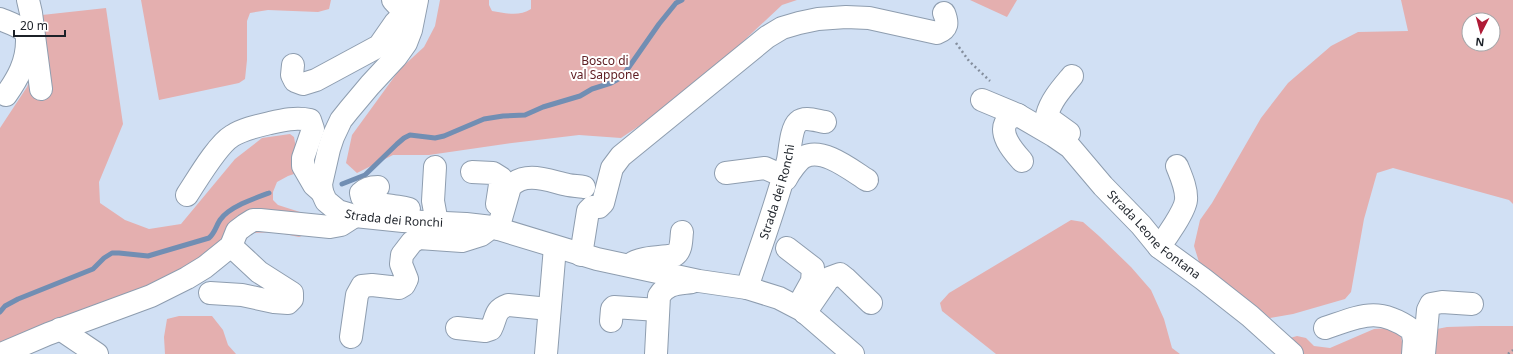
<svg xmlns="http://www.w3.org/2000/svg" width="1513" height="354" viewBox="0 0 1513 354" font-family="'Noto Sans',sans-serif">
  <rect width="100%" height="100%" fill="#d1e0f4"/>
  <g fill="#e4afaf" fill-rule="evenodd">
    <path d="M 141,0 L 331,0 L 329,9 L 318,12 L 268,10 L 250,13 L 247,21 L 247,60 L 245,79 L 239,83 L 159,100 Z"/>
    <path d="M 440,0 L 489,0 L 489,5 L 492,11 C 505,13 519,17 531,9 L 531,0 L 797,0 L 782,5 L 736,48 L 654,116 L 621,138 L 579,135 L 512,143 L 429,155 L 393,155 L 357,173 L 346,163 L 352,135 L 400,69 L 424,47 L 435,26 Z"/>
    <path d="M 970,0 L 1017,0 L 1007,17 Z"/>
    <path d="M 1401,0 L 1513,0 L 1513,204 L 1509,200 L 1393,168 L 1377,173 L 1364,219 L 1351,292 L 1345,299 L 1293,314 L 1270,318 L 1199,262 L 1194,246 L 1200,220 L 1212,203 L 1261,118 L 1288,83 L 1331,46 L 1358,32 L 1408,31 ZM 1469,20 L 1493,20 L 1493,44 L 1469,44 Z"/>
    <path d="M 106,8 L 123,124 L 99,182 L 100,203 L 125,220 L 149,229 L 181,224 L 235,159 L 262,138 L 290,134 L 294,137 L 300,172 L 288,176 L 277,182 L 273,192 L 273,200 L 278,205 L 303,213 L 326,217 L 313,232 L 299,237 L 275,232 L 251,233 L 238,250 L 0,346 L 0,128 L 27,87 L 33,71 L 42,15 Z"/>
    <path d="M 1071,220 L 1083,222 L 1099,236 L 1131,267 L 1151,290 L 1164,319 L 1172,348 L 1180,354 L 996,354 L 942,311 L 940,303 L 949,293 Z"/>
    <path d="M 179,316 L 212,316 L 223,330 L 228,345 L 236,354 L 165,354 L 164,337 L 167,319 Z"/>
    <path d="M 1480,326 L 1513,326 L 1513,354 L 1432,354 L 1437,329 L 1447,327 Z"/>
    <path d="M 1389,328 L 1401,336 L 1404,354 L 1299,354 L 1290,338 L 1297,336 L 1306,338 L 1314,346 L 1330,348 L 1374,329 Z"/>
  </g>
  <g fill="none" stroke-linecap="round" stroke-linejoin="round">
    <g stroke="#718eb3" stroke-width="5">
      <path d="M 342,184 L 365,175 L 397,144 L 404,138 L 410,135 L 435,138 L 444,136 L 484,119 L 503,116 L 525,115 L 543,107 L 580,96 L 592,89 L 611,83 L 622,77 L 659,24 L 676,3 L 682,0"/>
      <path d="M 0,312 L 5,306 L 18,299 L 93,269 L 104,258 L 112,253 L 119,253 L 148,256 L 209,238 C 215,233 216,226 220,220 C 229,207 255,198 269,193"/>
    </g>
    <g stroke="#8e9daf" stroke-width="24">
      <g id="minor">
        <path d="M 28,0 L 31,13 L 41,89"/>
        <path d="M 393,0 L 405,13 L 410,27"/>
        <path id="s1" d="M 417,0 L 411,30 L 406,43 L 396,57 L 370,85 L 349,110 L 341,120 L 333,137 L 329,149 L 321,184 L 322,192 L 326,201 L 338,211 L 355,216 L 403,221 L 466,224 L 492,227 L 597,259 L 699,281 L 747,288 L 779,298 L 802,310 L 853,354"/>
        <path d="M 0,19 C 7,22 20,26 25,32 C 27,34 27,38 27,41 C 27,62 18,78 6,95"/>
        <path d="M 293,65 L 292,75 L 295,81 L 303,84 L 316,80 L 379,46 L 395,23 L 405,13"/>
        <path id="s2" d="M 982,100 L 1018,115 L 1054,136 L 1070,147 L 1103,186 L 1141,225 L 1159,247 L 1203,279 L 1250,316 L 1292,354"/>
        <path d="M 1018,115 C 1016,116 1011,117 1009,119 C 995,131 1014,152 1022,161"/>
        <path d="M 1069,133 L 1051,120 L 1047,115 C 1051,100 1062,88 1072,76"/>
        <path d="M 435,167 L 433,201 L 437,223"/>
        <path d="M 472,172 L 493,173 L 501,178 L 497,204"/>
        <path d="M 726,173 L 765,168 L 783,176"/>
        <path d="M 786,179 C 789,173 798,160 804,157 C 823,147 851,170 867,180"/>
        <path d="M 378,187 C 372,187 366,188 361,193 L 362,197 C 371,202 383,205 393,206 C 399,207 403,207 409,209"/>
        <path d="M 187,195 C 197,180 217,145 232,136 C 243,129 257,126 270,123 C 283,120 296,117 310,120 L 313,129 L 303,158 L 303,166 L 314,185 L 322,192"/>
        <path d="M 498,229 L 510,187 C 525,170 549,181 568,185 C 573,186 579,186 584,187"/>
        <path d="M 1159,247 C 1166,238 1185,211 1186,200 C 1187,189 1181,176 1177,166"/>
        <path d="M 787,248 L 813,268 L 812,281 L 802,299"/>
        <path d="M 581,255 L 588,211 L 592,207 L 599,207 L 603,203 L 612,168 L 621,156 L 767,37 L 782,28 L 799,23 L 818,19 L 846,17 L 869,18 L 937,33 C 948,29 948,23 944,13"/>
        <path d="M 631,264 C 639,257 664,257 675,255 C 682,250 681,240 682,232"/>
        <path id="s3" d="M 747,288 C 761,245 777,203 788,160 C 790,150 791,128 798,122 C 805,116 817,121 825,122"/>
        <path d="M 210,293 L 242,295 L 274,302 L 288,303 L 292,299 L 292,293 L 259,272 L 231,246"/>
        <path d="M 805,313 L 829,278 L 840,274 L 845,278 L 871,303"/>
        <path d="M 611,321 L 612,309 L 614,307 L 658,310"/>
        <path d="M 457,328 L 485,331 L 491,329 C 497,317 494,310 508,305 L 549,309"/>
        <path d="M 1325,328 C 1361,316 1378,306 1412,330 L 1414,340 L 1413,354"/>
        <path d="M 60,329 L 97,354"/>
        <path d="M 351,337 L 357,295 L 362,286 L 372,285 L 399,288 L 404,285 L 407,279 L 401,264 L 402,255 L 412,242 L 419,238 L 462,241 L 481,235 L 492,227"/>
        <path d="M 1,354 L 48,334 L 151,296 L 187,278 L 205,267 L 231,246 L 237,231 L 245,225 L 253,220 L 260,220 L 330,227 L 341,225 L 355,216"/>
        <path d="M 546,354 L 555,247"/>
        <path d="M 656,354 L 659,296 C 667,283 678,284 692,282"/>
        <path d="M 1424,354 L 1428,310 L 1431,304 L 1442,302 L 1472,304"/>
      </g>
    </g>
    <g stroke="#848e9d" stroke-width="2.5" stroke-dasharray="2 3" stroke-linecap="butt">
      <path d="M 956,43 L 969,61 L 990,81"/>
      <path d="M 1508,354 L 1513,350"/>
    </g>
    <use href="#minor" stroke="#fff" stroke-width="22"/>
  </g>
  <g text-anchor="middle" stroke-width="4" stroke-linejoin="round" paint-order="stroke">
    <g font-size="12" fill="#612025" stroke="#fff">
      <text x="605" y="65">Bosco di<tspan x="605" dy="14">val Sappone</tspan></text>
    </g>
    <g font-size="12" fill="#1c2128" stroke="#fff">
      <text dy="4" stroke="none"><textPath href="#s3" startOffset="101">Strada dei Ronchi</textPath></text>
      <text dy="4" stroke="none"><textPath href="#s1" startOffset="303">Strada dei Ronchi</textPath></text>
      <text dy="4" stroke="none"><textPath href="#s2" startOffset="222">Strada Leone Fontana</textPath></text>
    </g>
  </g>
  <g transform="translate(1481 32) rotate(186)"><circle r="19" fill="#ffffff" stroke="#a4a6a9"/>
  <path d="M0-3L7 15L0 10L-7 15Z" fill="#af1b36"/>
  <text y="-6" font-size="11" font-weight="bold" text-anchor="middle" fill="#1c2128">N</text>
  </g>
  <path d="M14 30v6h51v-6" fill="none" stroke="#1c2128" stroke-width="2"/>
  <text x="20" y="30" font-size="12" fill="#1c2128" stroke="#ffffff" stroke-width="3" paint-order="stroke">20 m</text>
</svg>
